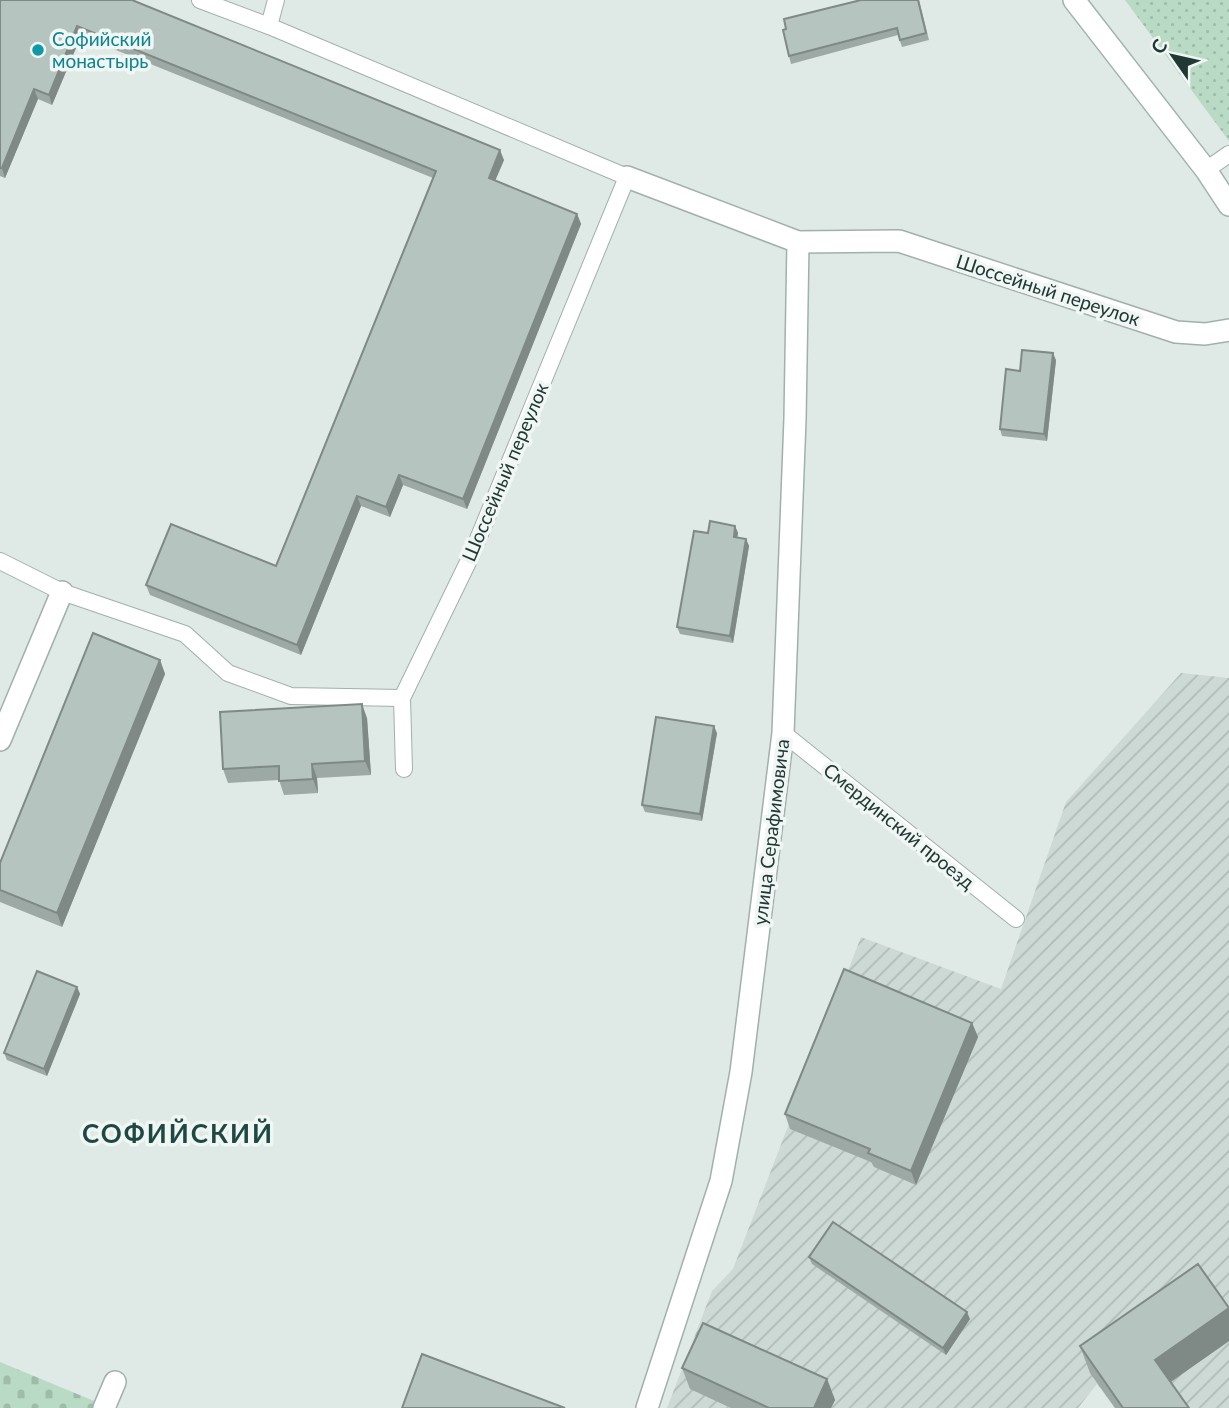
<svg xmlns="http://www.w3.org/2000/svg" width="1229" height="1408" viewBox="0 0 1229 1408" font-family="Lato,sans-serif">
  <defs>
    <pattern id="industrial-furrows" width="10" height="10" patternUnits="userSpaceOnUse" patternTransform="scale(1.75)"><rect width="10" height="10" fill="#cdd9d5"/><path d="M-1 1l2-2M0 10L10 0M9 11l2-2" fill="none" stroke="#b0bbb7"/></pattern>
    <pattern id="grass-dots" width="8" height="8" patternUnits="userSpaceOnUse" patternTransform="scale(1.75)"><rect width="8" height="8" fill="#b9dac4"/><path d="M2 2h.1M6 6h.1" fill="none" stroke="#9fbca9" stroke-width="1.8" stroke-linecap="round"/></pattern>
    <pattern id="cemetery-stones" width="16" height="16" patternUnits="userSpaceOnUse" patternTransform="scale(1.75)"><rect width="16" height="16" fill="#b9dac4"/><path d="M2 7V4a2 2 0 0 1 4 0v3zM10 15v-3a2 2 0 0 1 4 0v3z" fill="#9fbca9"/></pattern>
  </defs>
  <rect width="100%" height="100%" fill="#dfe9e6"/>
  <path fill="url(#industrial-furrows)" d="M 1181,673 L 1229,678 L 1229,1408 L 1115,1408 L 1097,1384 L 1078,1408 L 667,1408 L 712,1291 L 733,1269 L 861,937 L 1001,989 L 1066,802 Z"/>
  <path fill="url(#grass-dots)" d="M 1125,0 L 1229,0 L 1229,141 Z"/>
  <path fill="url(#cemetery-stones)" d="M 0,1362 L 111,1408 L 0,1408 Z"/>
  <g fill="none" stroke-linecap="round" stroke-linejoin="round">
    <g stroke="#a2b0ad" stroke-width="18">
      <g id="service">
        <path d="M 200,0 L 269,26 L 627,177 L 471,556 L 402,698 L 404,769"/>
        <path d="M 269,26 L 276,0"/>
        <path d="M 1206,170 L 1229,154"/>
        <path d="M 0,561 L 62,592 L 185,634 L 228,673 L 291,696 L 402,698"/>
        <path d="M 783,733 L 1016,919"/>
      </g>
    </g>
    <g stroke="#a2b0ad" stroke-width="24">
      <g id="minor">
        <path d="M 627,177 L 798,242 L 899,241 L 1176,332 L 1205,334 L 1229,330"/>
        <path d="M 0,740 L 62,592"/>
        <path d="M 104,1408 L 115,1382"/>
        <path d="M 647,1408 L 721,1181 L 741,1072 L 783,733 L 795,419 L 798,242"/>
      </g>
    </g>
    <g stroke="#9fb4ae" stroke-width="24">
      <path id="secondary" d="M 1074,0 L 1206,170 L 1229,205"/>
    </g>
    <use href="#service" stroke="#fff" stroke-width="16"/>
    <use href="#minor" stroke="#fff" stroke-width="21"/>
    <use href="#secondary" stroke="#fff" stroke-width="21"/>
  </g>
  <g fill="#9ca9a4">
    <path d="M 0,0 L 504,160 L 495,181 L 577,214 L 581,224 L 467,509 L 403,485 L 390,517 L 361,506 L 301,655 L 150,595 L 146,585 L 276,566 L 433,178 L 81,36 L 52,105 L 38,99 L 5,178 L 0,176 Z"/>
    <path d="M 919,0 L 929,40 L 902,47 L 898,35 L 791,64 L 789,56 Z"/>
    <path d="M 1056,360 L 1047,441 L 1002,436 L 1000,429 L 1020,371 Z"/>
    <path d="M 735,526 L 738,533 L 737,538 L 746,539 L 749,546 L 733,643 L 680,634 L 677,627 Z"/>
    <path d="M 160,660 L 165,674 L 62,927 L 0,902 L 0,863 Z"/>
    <path d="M 367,718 L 371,775 L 317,778 L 318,793 L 284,795 L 279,780 L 228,783 L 223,769 Z"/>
    <path d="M 717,733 L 702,821 L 645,812 L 642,805 Z"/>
    <path d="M 77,987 L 80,994 L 47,1076 L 7,1060 L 4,1053 Z"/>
    <path d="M 972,1023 L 978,1037 L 916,1185 L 874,1167 L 871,1162 L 790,1129 L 785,1114 Z"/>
    <path d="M 809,1257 L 970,1319 L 946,1355 L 812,1264 Z"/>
    <path d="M 1229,1308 L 1229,1341 L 1170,1382 L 1189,1408 L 1115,1408 L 1090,1373 L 1080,1346 Z"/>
    <path d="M 682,1368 L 827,1379 L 835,1400 L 831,1408 L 731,1408 L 690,1389 Z"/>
  </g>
  <g fill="#7f8986">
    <path d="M 77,26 L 81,36 L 52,105 L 49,95 Z"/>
    <path d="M 34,89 L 38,99 L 5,178 L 2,168 Z"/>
    <path d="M 500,150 L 504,160 L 492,188 L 489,178 Z"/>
    <path d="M 577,214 L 581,224 L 467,509 L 463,499 Z"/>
    <path d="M 1053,353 L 1056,360 L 1047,441 L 1044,434 Z"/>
    <path d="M 399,475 L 403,485 L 390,517 L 386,507 Z"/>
    <path d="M 357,496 L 361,506 L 301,655 L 297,645 Z"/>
    <path d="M 735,526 L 738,533 L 736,544 L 734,537 Z"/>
    <path d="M 746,539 L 749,546 L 733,643 L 730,636 Z"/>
    <path d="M 160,660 L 165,674 L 62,927 L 57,913 Z"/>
    <path d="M 362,704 L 367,718 L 371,775 L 365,761 Z"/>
    <path d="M 714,726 L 717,733 L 702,821 L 700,814 Z"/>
    <path d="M 312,764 L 317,778 L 318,793 L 313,779 Z"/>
    <path d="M 77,987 L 80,994 L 47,1076 L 44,1069 Z"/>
    <path d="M 972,1023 L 978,1037 L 916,1185 L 911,1171 Z"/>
    <path d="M 1229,1308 L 1229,1341 L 1165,1386 L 1155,1360 Z"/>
    <path d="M 967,1312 L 970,1319 L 946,1355 L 943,1348 Z"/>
    <path d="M 827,1379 L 835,1400 L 831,1408 L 814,1408 Z"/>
  </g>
  <g fill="#b5c4bf" stroke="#7f8986" stroke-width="2">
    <path d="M 0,0 L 132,0 L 500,150 L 489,178 L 577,214 L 463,499 L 399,475 L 386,507 L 357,496 L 297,645 L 146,585 L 171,524 L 276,566 L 436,171 L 77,26 L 49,95 L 34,89 L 2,168 L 0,168 Z"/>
    <path d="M 861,0 L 918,0 L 926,33 L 900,40 L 897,28 L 789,56 L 783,30 L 786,29 L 784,19 Z"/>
    <path d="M 1022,350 L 1053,353 L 1044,434 L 1000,429 L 1006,369 L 1020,371 Z"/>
    <path d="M 710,521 L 735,526 L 734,537 L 746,539 L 730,636 L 677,627 L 694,531 L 708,533 Z"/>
    <path d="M 93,633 L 160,660 L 57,913 L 0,890 L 0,863 Z"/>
    <path d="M 362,704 L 365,761 L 312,764 L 313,779 L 279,781 L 279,766 L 223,769 L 220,712 Z"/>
    <path d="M 656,717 L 714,726 L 700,814 L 642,805 Z"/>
    <path d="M 844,969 L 972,1023 L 911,1171 L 868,1153 L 870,1149 L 785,1114 Z"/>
    <path d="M 37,971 L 77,987 L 44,1069 L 4,1053 Z"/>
    <path d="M 833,1222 L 967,1312 L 943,1348 L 809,1257 Z"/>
    <path d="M 1198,1264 L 1229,1308 L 1155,1360 L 1189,1408 L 1123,1408 L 1080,1346 Z"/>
    <path d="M 703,1323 L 827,1379 L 814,1408 L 769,1408 L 682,1368 Z"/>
    <path d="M 422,1354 L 565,1408 L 402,1408 Z"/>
  </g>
  <circle fill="#0f9aa8" stroke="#eff6f3" stroke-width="2.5" cx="38" cy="50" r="7"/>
  <g text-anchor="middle" stroke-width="7" stroke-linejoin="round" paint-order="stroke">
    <g font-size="19" fill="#0d838f" stroke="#eff6f3" text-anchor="start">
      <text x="52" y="46">Софийский<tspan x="52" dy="22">монастырь</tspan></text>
    </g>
    <g font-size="19" fill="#213834" stroke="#eff6f3">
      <text transform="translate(1048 290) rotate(18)" y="7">Шоссейный переулок</text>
      <text transform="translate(505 472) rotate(-67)" y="7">Шоссейный переулок</text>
      <text transform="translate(899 826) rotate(39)" y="7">Смердинский проезд</text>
      <text transform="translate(771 832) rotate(-83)" y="7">улица Серафимовича</text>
    </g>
    <g font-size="26" font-weight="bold" letter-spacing="2" fill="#1e4942" stroke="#eff6f3">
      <text x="178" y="1143">СОФИЙСКИЙ</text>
    </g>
  </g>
  <g transform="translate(1173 56) rotate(304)" stroke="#eff6f3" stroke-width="5" paint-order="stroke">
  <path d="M0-5L12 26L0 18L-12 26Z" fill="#213834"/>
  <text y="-10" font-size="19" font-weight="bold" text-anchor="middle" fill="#213834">С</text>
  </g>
</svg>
